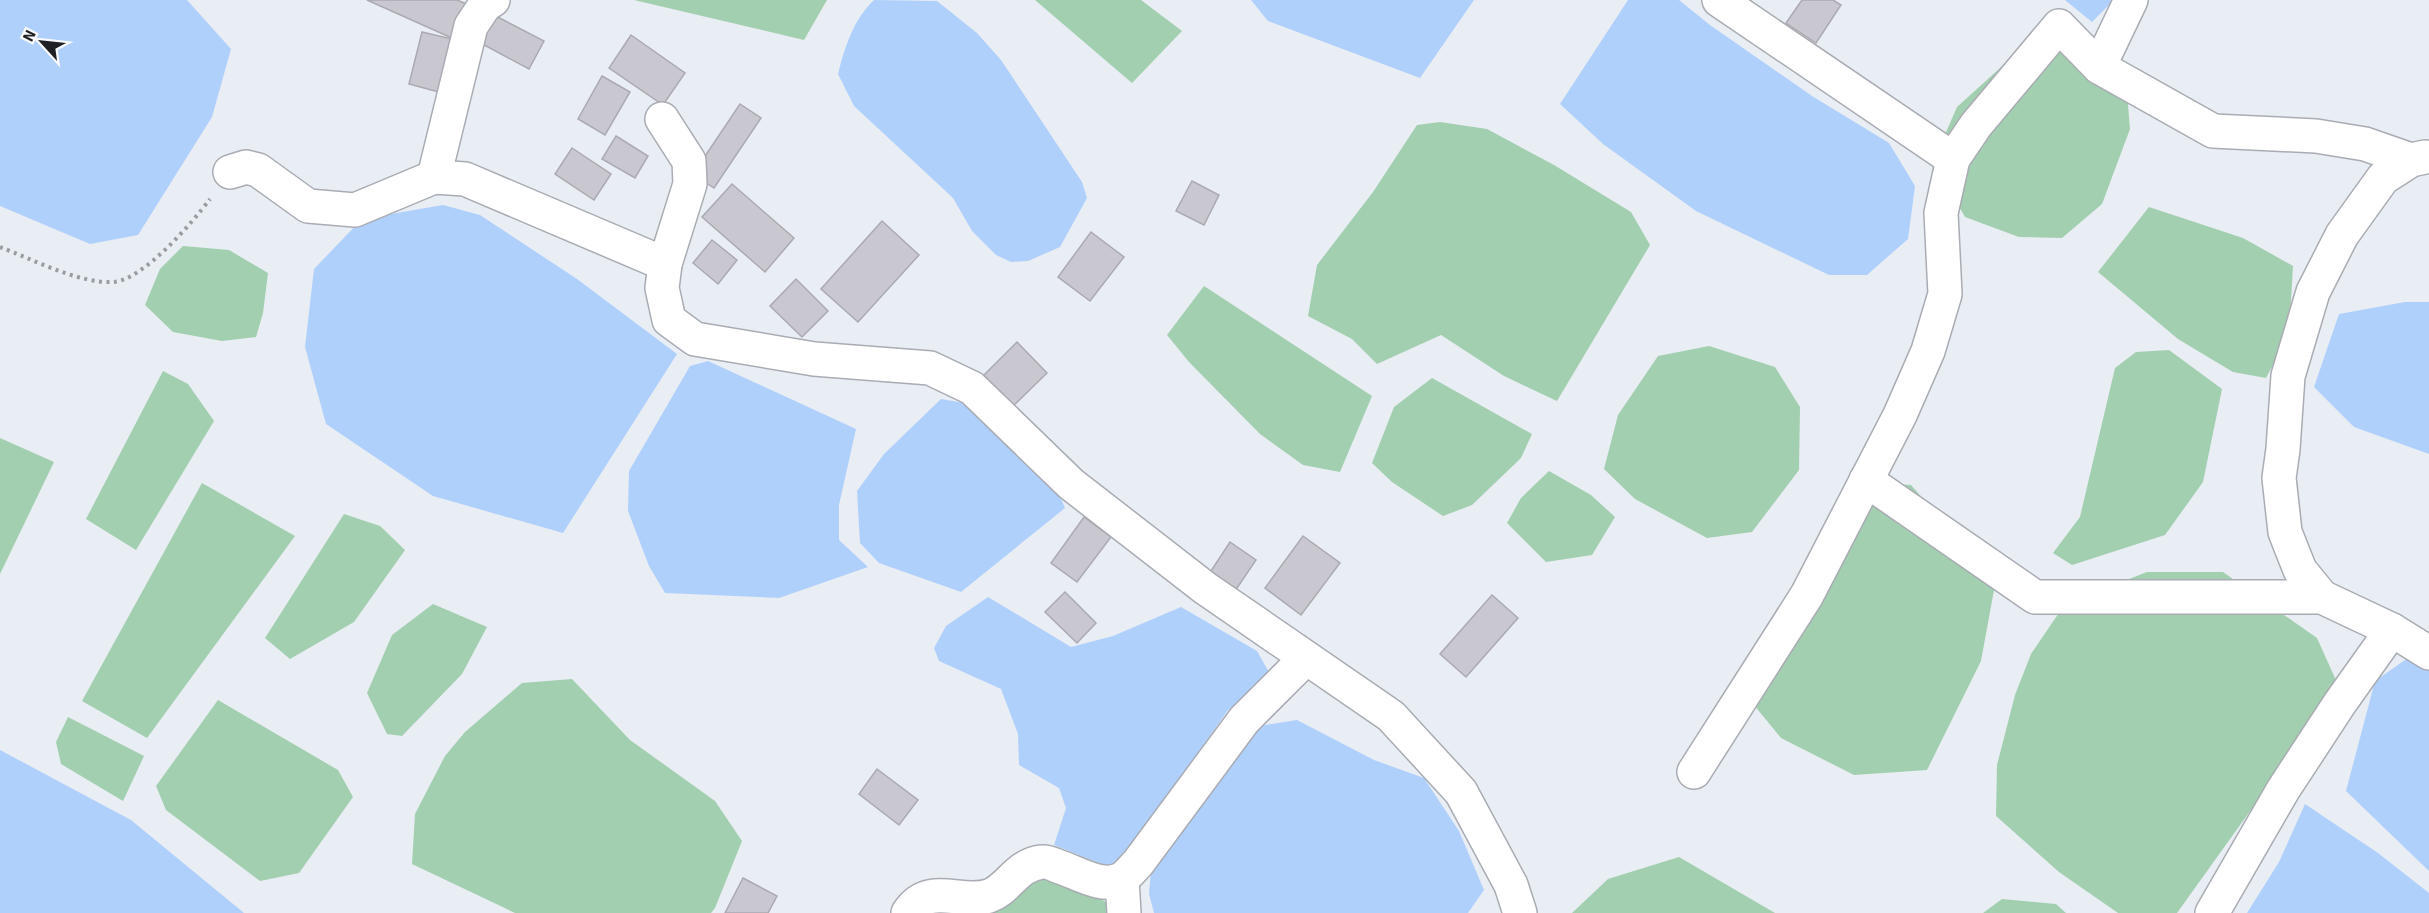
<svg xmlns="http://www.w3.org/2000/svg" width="2429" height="913" viewBox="0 0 2429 913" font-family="'Source Sans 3',sans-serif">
  <rect width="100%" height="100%" fill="#e9edf4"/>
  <g fill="#a2cfaf">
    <path d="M 634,0 L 827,0 L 804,40 Z"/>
    <path d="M 1035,0 L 1141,0 L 1182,31 L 1132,83 Z"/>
    <path d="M 2054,34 L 2126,81 L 2130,129 L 2102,204 L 2062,238 L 2019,237 L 1965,217 L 1948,187 L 1943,139 L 1957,107 L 2010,59 Z"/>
    <path d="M 1440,122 L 1487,129 L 1554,165 L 1631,212 L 1650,245 L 1557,401 L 1504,376 L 1441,335 L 1377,364 L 1352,339 L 1308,316 L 1317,265 L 1373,192 L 1417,125 Z"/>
    <path d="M 2149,207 L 2243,238 L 2293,266 L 2289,334 L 2266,378 L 2233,372 L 2178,339 L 2098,272 Z"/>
    <path d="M 183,246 L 229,250 L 268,273 L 263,313 L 256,337 L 222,341 L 173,332 L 145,305 L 160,269 Z"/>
    <path d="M 1204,286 L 1372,396 L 1340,472 L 1303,465 L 1260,434 L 1189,362 L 1167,335 Z"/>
    <path d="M 1709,346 L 1775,367 L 1800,407 L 1799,470 L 1752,532 L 1707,538 L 1635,499 L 1604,469 L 1618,415 L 1658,356 Z"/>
    <path d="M 2169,350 L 2222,389 L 2203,482 L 2165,535 L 2072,565 L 2053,553 L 2080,517 L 2115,368 L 2136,352 Z"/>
    <path d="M 163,371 L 188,384 L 214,421 L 136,550 L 86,519 Z"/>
    <path d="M 1432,378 L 1532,434 L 1521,458 L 1472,505 L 1443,516 L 1392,482 L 1372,463 L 1394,407 Z"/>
    <path d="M 0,438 L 54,462 L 0,574 Z"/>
    <path d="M 1549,471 L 1591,495 L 1615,517 L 1592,555 L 1546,562 L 1507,523 L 1521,498 Z"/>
    <path d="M 1854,482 L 1911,485 L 1960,541 L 1994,590 L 1981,661 L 1927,770 L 1854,775 L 1781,738 L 1749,699 L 1799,638 Z"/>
    <path d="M 202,483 L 295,536 L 147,738 L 82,701 Z"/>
    <path d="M 344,514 L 380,526 L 405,550 L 354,622 L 290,659 L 265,638 Z"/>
    <path d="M 2147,572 L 2223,572 L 2317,638 L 2339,687 L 2177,913 L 2118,913 L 2059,872 L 1996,816 L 1997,765 L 2015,695 L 2031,654 L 2065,604 Z"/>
    <path d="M 433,604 L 487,627 L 462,674 L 402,736 L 387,734 L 367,693 L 392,635 Z"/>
    <path d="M 572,679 L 630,740 L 715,801 L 742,841 L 715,908 L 711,913 L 515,913 L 412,864 L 415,814 L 445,756 L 465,732 L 522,683 Z"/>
    <path d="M 218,700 L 338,770 L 353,797 L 299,873 L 260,881 L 166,810 L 156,786 Z"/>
    <path d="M 68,717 L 144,756 L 123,801 L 61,764 L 56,742 Z"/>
    <path d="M 1679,857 L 1775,913 L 1572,913 L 1608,879 Z"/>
    <path d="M 1028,876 L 1086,889 L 1122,913 L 932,913 L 943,905 L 980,909 L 1013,902 Z"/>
    <path d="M 2002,899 L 2056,904 L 2066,913 L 1983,913 Z"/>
  </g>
  <g fill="#b0d0fc">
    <path d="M 0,0 L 187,0 L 231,49 L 212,117 L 138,235 L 90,244 L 0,206 Z"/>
    <path d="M 874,0 L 937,1 L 977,33 L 1001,60 L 1082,182 L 1087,198 L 1060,247 L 1028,261 L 1011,262 L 996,255 L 972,231 L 953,198 L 854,106 L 838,74 C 845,47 853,20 874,0 Z"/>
    <path d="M 1251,0 L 1474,0 L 1420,78 L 1268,21 Z"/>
    <path d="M 1628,0 L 1679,0 L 1710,25 L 1812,96 L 1889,143 L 1915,186 L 1908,239 L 1867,275 L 1829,275 L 1696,211 L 1603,144 L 1560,104 Z"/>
    <path d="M 2065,0 L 2114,0 L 2092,22 Z"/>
    <path d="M 443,205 L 480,215 L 577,279 L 677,354 L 563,533 L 433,496 L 326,424 L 305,347 L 314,269 L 362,219 Z"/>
    <path d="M 2405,302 L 2429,302 L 2429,454 L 2354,427 L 2314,387 L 2339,314 Z"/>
    <path d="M 708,361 L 856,429 L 839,505 L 839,540 L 868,567 L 779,598 L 665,593 L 649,566 L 628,511 L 629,471 L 690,366 Z"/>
    <path d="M 941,399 L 982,406 L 1054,483 L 1065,508 L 961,592 L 879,563 L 860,543 L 857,491 L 884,454 Z"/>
    <path d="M 988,597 L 1071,647 L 1113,636 L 1181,607 L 1257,651 L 1270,674 L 1228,710 L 1116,870 L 1054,845 L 1066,808 L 1059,788 L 1019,765 L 1018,734 L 1001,689 L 939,661 L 934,648 L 946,626 Z"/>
    <path d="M 2415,653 L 2429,661 L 2429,871 L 2346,791 L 2375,681 Z"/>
    <path d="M 1297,720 L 1374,760 L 1424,778 L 1459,831 L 1484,890 L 1468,913 L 1154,913 L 1149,894 L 1152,859 L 1252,727 Z"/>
    <path d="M 0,750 L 131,820 L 244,913 L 0,913 Z"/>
    <path d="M 2305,804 L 2378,853 L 2429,893 L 2429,913 L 2247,913 L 2279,862 Z"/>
  </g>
  <g fill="#c9c7cf" stroke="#aba9b1" stroke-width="1.5">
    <path d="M 367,0 L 457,0 L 469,5 L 454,39 Z"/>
    <path d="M 1802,0 L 1833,0 L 1841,5 L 1816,43 L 1786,23 Z"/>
    <path d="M 488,12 L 544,41 L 529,69 L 473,39 Z"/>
    <path d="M 422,32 L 452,39 L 439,92 L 409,84 Z"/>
    <path d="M 631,35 L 685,73 L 663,105 L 609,68 Z"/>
    <path d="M 602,76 L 630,92 L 605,135 L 578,119 Z"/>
    <path d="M 740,104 L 761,118 L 714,188 L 693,174 Z"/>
    <path d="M 616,136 L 648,156 L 635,178 L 602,159 Z"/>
    <path d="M 572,148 L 611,174 L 594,200 L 555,174 Z"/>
    <path d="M 1192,181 L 1219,195 L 1204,225 L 1176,211 Z"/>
    <path d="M 732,184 L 794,238 L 765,272 L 702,217 Z"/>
    <path d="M 882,221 L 919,255 L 858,322 L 821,289 Z"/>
    <path d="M 1091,232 L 1124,257 L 1090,301 L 1058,277 Z"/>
    <path d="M 712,240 L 737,260 L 718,284 L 693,263 Z"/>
    <path d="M 796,279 L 828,311 L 802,337 L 770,306 Z"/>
    <path d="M 1017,342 L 1047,373 L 1009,410 L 979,380 Z"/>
    <path d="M 1084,517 L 1111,537 L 1077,582 L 1051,563 Z"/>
    <path d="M 1303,536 L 1340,563 L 1301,615 L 1265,588 Z"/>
    <path d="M 1230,542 L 1256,560 L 1233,594 L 1207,577 Z"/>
    <path d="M 1065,592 L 1096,623 L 1077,643 L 1045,612 Z"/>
    <path d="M 1492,595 L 1518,618 L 1466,677 L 1440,654 Z"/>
    <path d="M 877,769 L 918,800 L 899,825 L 859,794 Z"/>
    <path d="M 743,878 L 777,896 L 768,913 L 725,913 Z"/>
  </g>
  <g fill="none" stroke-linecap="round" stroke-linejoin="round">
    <g stroke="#a9acb3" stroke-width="36">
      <g id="minor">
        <path d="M 1719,0 L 1953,159"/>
        <path d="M 2099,67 L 2131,0"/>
        <path d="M 662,119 L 689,161 L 690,184 L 665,264 L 662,288 L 669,320 L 695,339 L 814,359 L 930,368 L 972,388 L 1071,484 L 1205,588 L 1391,716 L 1461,792 L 1511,885 L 1520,913"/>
        <path d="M 230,172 L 246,167 L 258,170 L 308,206 L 355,210 L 434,177 L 465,179 L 665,264"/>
        <path d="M 434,177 L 471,26 L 485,5 L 493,0"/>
        <path d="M 1866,480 L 2035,597 L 2322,597 L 2392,630 L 2429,653"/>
        <path d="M 2322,597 L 2300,570 L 2285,532 L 2279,478 L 2283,449 L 2288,376 L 2313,292 L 2342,235 L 2383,178 L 2411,160 L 2425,157"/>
        <path d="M 1694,772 L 1807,595 L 1900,415 L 1928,351 L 1945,294 L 1941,213 L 1953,159 L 1976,125 L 2059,26 L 2099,67 L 2213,131 L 2316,136 L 2365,144 L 2411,160"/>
        <path d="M 1122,879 L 1124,913"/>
        <path d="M 908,913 C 929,881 961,905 989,896 C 1009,889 1016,865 1042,862 C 1048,861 1054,865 1060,867 C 1078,873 1103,889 1121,879 C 1127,876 1133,868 1138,863 L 1244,720 L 1306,658"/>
        <path d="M 2212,913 L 2283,790 L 2340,703 L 2392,630"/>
      </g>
    </g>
    <path stroke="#999ca1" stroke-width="4" stroke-dasharray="3 4.5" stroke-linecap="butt" d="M 0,247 C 32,259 79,284 114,282 C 144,279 192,223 210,199"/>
    <use href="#minor" stroke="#fff" stroke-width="33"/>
  </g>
  <g transform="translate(42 42) rotate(297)" stroke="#f8faff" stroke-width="4.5" paint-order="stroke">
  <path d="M0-4.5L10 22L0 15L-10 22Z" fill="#1f2023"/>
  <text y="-9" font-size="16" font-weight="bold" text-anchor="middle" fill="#1f2023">N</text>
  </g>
</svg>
